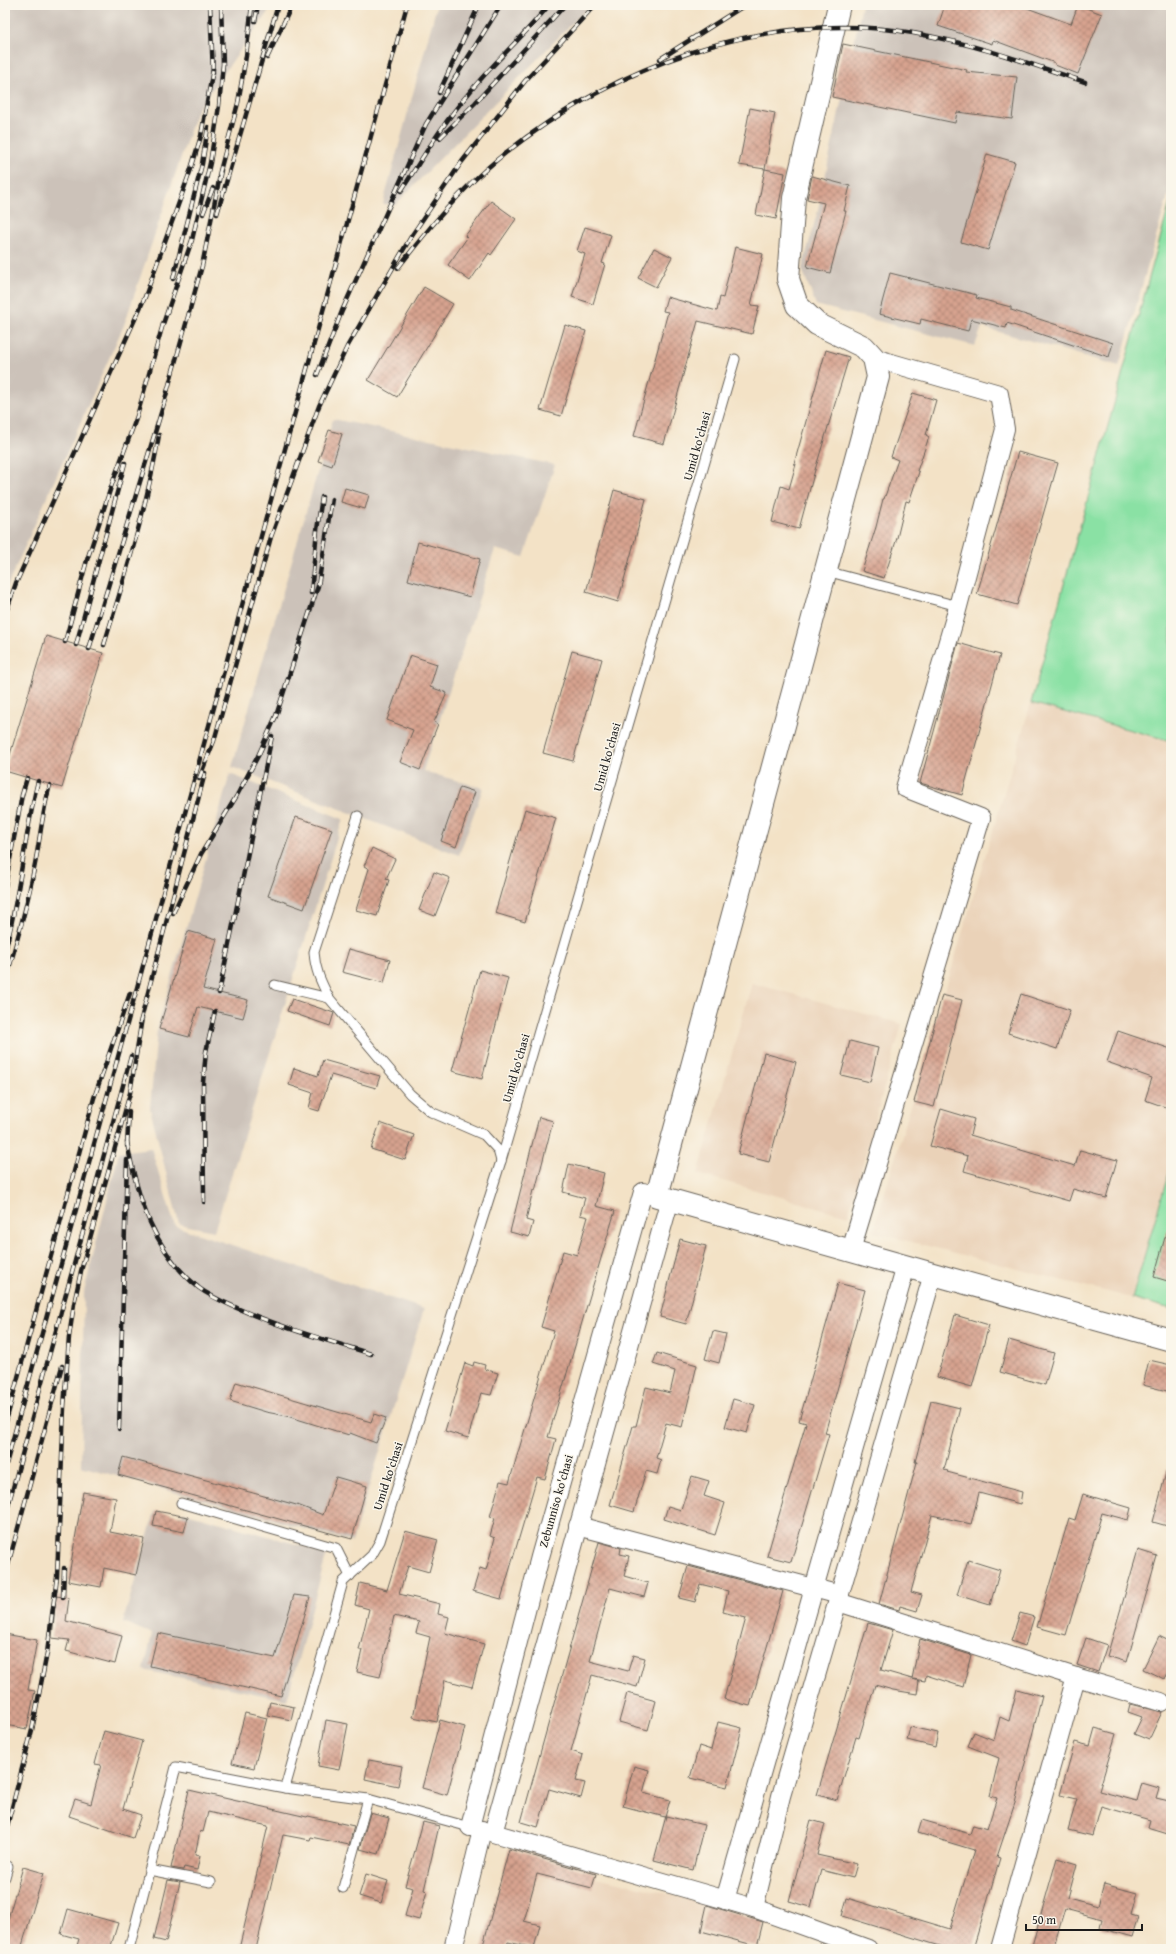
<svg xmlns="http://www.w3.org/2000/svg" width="1176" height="1954" viewBox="0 0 1176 1954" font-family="'Gentium Book Plus',serif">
  <defs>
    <pattern id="building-cross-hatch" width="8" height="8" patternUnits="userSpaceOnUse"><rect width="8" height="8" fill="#d7a38f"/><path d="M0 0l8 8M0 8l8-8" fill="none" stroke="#ae8474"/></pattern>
  </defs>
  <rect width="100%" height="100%" fill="#fbf7ec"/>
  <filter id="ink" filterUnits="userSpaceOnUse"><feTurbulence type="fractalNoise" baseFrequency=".025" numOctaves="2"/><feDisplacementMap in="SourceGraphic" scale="8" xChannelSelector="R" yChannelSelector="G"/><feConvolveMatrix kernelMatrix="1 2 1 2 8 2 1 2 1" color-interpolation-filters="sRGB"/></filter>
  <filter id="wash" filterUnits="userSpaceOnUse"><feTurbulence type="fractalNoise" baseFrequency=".012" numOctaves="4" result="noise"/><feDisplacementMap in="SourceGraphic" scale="16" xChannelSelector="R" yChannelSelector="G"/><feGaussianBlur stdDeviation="0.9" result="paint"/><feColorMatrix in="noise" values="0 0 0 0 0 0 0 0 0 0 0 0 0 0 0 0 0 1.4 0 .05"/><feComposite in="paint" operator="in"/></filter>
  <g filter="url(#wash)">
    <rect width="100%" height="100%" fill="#f3e2c6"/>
    <g fill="#ead2b8">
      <path d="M 1031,703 L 1171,741 L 1171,1165 L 1132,1298 L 873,1232 Z"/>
      <path d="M 752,983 L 902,1024 L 848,1216 L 698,1174 Z"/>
      <path d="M 510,1846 L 597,1869 L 596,1877 L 708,1903 L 701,1931 L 771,1949 L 481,1949 Z"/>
    </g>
    <g fill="#ccc2b9">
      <path d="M 5,5 L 273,5 L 197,110 L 124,325 L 5,591 Z"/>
      <path d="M 437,5 L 590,5 L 395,205 L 383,204 Z"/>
      <path d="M 862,5 L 1171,5 L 1171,185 L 1119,366 L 982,327 L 975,346 L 816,305 L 802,269 L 818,210 Z"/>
      <path d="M 333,419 L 555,465 L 524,557 L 495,549 L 423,771 L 483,788 L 459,855 L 232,767 Z"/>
      <path d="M 230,774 L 343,819 L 214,1231 L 179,1224 L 150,1108 L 157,1030 Z"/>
      <path d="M 151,1148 L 175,1226 L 424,1309 L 352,1542 L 81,1466 L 84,1292 L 119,1152 Z"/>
      <path d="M 155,1511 L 181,1517 L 183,1512 L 327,1553 L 287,1700 L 144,1670 L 152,1634 L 123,1622 Z"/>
    </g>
    <g fill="#8ae1a4" stroke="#537e60">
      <path d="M 1171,199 L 1171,741 L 1031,703 Z"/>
      <path d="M 1171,1165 L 1171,1309 L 1132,1298 Z"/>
    </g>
    <g id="blocks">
      <g fill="url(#building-cross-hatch)">
        <path d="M 945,5 L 1019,5 L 1071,24 L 1078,5 L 1102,14 L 1078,74 L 1055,65 L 1055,63 L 993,40 L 992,44 L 938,26 Z"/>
        <path d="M 843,44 L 967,70 L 966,72 L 1017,77 L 1012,119 L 957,112 L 955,123 L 832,97 Z"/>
        <path d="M 750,108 L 775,113 L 765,169 L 785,173 L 776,219 L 756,215 L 765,169 L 739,165 Z"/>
        <path d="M 987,154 L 1015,162 L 988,250 L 961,242 Z"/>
        <path d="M 812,176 L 850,186 L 844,211 L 846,211 L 830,273 L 807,267 L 824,203 L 807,199 Z"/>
        <path d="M 491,201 L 516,219 L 491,255 L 489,253 L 470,281 L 448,265 L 467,238 L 465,236 Z"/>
        <path d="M 585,227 L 611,235 L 602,263 L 605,264 L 593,304 L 572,297 L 585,254 L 577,251 Z"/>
        <path d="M 735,247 L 763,254 L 751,305 L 759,306 L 752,334 L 698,321 L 664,444 L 634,436 L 668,312 L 663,311 L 667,297 L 717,311 L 720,297 L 723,298 Z"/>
        <path d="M 654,248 L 672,257 L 656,287 L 638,278 Z"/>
        <path d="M 890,273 L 977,295 L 976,298 L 1011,307 L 1011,310 L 1113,343 L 1109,357 L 1007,323 L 1006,328 L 971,319 L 968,331 L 921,319 L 920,324 L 879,314 Z"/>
        <path d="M 424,287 L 453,304 L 397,397 L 368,380 Z"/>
        <path d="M 565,325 L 586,331 L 561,416 L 540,410 Z"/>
        <path d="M 826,350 L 849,357 L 815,470 L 799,529 L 772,522 L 781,486 L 789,489 L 796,464 L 794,464 Z"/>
        <path d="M 913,393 L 936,400 L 926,435 L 929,437 L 917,471 L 919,472 L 909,502 L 906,501 L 897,538 L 884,578 L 862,571 L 876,527 L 883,499 L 884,499 L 898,460 L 891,457 Z"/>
        <path d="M 329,430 L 342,434 L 332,466 L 318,461 Z"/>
        <path d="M 1018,452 L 1058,463 L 1017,605 L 977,594 Z"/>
        <path d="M 345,488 L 369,495 L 365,509 L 341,502 Z"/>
        <path d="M 614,490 L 646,499 L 618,602 L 586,592 Z"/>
        <path d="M 418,542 L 480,559 L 470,597 L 408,580 Z"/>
        <path d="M 46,636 L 103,653 L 62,788 L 5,771 Z"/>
        <path d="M 958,643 L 1000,655 L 962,795 L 920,783 Z"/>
        <path d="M 572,651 L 602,659 L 573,761 L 543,753 Z"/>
        <path d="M 410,655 L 437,664 L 430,687 L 447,693 L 434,722 L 438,724 L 420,770 L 400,762 L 413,730 L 387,720 Z"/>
        <path d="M 460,787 L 475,792 L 456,847 L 441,841 Z"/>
        <path d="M 525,809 L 556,818 L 525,922 L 495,913 Z"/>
        <path d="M 296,817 L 332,829 L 304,909 L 268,896 Z"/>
        <path d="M 372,848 L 395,859 L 386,879 L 389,880 L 377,916 L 356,910 L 369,869 L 364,866 Z"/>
        <path d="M 434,872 L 450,878 L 435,916 L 419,910 Z"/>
        <path d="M 188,931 L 217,939 L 203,989 L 248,1000 L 243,1018 L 198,1007 L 189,1037 L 159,1029 Z"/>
        <path d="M 349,949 L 390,960 L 384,983 L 342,972 Z"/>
        <path d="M 480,970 L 508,978 L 482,1079 L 452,1071 Z"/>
        <path d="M 1021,994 L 1070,1010 L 1057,1049 L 1008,1033 Z"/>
        <path d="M 942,995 L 962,1000 L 934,1107 L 914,1102 Z"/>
        <path d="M 292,999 L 334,1013 L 330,1026 L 287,1011 Z"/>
        <path d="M 1118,1031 L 1171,1049 L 1171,1109 L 1145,1100 L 1152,1078 L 1107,1062 Z"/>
        <path d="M 850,1041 L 878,1048 L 870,1082 L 841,1075 Z"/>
        <path d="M 764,1053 L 796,1062 L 769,1162 L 738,1154 Z"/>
        <path d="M 323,1060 L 380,1076 L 376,1088 L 331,1075 L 319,1111 L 309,1108 L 313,1093 L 289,1085 L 294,1068 L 318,1076 Z"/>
        <path d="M 941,1109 L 974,1119 L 970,1135 L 1075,1166 L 1080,1150 L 1117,1160 L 1106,1198 L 1073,1189 L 1069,1201 L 964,1171 L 968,1156 L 930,1146 Z"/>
        <path d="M 539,1117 L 553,1121 L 535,1191 L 533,1190 L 526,1220 L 533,1222 L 529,1237 L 510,1232 Z"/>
        <path d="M 380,1123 L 414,1135 L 405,1160 L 371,1149 Z"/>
        <path d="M 569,1164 L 604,1173 L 596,1206 L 615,1211 L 548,1437 L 556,1439 L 545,1479 L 537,1477 L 501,1599 L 473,1591 L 480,1568 L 486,1570 L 495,1538 L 490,1536 L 495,1518 L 490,1517 L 500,1481 L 509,1483 L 554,1331 L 541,1327 L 563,1251 L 577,1255 L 588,1217 L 580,1215 L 585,1198 L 563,1192 Z"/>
        <path d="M 1167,1230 L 1171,1230 L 1171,1282 L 1154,1277 Z"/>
        <path d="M 680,1239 L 706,1246 L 686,1324 L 660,1317 Z"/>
        <path d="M 838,1283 L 865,1290 L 825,1433 L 829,1434 L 791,1562 L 767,1556 L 806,1423 L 799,1421 Z"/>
        <path d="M 955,1315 L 989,1325 L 972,1387 L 937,1377 Z"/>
        <path d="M 713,1331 L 726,1334 L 719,1363 L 705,1359 Z"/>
        <path d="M 1009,1340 L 1054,1353 L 1045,1385 L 1000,1372 Z"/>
        <path d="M 657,1353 L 697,1365 L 682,1427 L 666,1423 L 656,1458 L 661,1460 L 657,1474 L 646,1471 L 634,1512 L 610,1505 L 633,1426 L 636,1426 L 646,1387 L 670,1393 L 675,1371 L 653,1364 Z"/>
        <path d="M 1149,1360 L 1171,1365 L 1171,1392 L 1143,1385 Z"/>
        <path d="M 474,1362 L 485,1365 L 484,1369 L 498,1373 L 491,1395 L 481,1393 L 468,1438 L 445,1431 L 465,1363 L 473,1366 Z"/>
        <path d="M 236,1382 L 371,1422 L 374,1414 L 386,1418 L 376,1443 L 350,1433 L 349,1435 L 287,1416 L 266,1412 L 230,1401 Z"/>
        <path d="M 733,1399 L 755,1405 L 747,1433 L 725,1427 Z"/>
        <path d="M 931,1401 L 960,1408 L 944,1470 L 948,1471 L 947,1472 L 1022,1492 L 1020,1504 L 979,1493 L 971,1524 L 932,1515 L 911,1592 L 922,1595 L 917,1611 L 900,1606 L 899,1610 L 879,1604 L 917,1462 L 915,1462 Z"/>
        <path d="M 123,1457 L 300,1506 L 323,1515 L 336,1477 L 367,1486 L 352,1539 L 118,1475 Z"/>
        <path d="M 1167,1469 L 1171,1470 L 1171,1527 L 1153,1522 Z"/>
        <path d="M 692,1476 L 709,1481 L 704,1496 L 725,1503 L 715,1535 L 664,1519 L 668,1506 L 681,1510 Z"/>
        <path d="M 83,1492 L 116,1498 L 110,1532 L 144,1539 L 136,1575 L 104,1568 L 101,1587 L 68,1581 Z"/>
        <path d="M 1083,1494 L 1131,1508 L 1128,1520 L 1102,1513 L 1066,1635 L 1037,1627 L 1069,1518 L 1075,1520 Z"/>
        <path d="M 156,1511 L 188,1517 L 184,1532 L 153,1526 Z"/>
        <path d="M 405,1531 L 438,1540 L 429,1572 L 408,1566 L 399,1594 L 440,1604 L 438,1614 L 449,1617 L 445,1633 L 484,1644 L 472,1687 L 445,1680 L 437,1722 L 413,1717 L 430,1637 L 416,1633 L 419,1622 L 394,1616 L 380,1677 L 357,1672 L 362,1650 L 359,1650 L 369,1609 L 355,1605 L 360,1583 L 387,1590 Z"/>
        <path d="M 599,1542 L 621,1548 L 620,1554 L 629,1556 L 624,1576 L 648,1583 L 644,1597 L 610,1588 L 590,1661 L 628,1671 L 633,1655 L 645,1658 L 637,1687 L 592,1675 L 571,1751 L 583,1755 L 576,1781 L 585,1783 L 581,1798 L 549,1789 L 538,1827 L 521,1822 Z"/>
        <path d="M 1138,1550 L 1157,1556 L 1127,1662 L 1107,1656 Z"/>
        <path d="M 968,1560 L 1000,1570 L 990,1605 L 957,1595 Z"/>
        <path d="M 688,1566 L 783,1591 L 750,1706 L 724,1699 L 746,1618 L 723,1612 L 728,1591 L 700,1584 L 695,1602 L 679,1598 Z"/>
        <path d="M 294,1595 L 310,1597 L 281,1696 L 150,1666 L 158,1633 L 275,1658 Z"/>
        <path d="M 56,1596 L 69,1598 L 66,1621 L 122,1636 L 115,1664 L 66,1651 L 69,1640 L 52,1638 Z"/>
        <path d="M 1020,1613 L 1034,1617 L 1025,1646 L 1011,1641 Z"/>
        <path d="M 868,1623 L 893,1630 L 881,1670 L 912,1679 L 920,1639 L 971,1655 L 963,1687 L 926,1675 L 925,1681 L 913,1679 L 919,1681 L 917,1694 L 893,1690 L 875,1685 L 859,1738 L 856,1737 L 837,1800 L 817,1795 Z"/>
        <path d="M 5,1634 L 37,1640 L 28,1690 L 35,1691 L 27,1729 L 5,1725 Z"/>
        <path d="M 1159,1636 L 1171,1642 L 1171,1665 L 1164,1679 L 1143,1669 Z"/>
        <path d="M 1086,1638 L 1107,1645 L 1098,1672 L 1077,1665 Z"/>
        <path d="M 1017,1689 L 1042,1696 L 1015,1803 L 997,1857 L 1000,1858 L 973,1949 L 950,1949 L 842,1916 L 847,1898 L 950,1929 L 974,1850 L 918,1833 L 922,1820 L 970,1834 L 973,1825 L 987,1829 L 997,1798 L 990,1796 L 999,1758 L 968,1746 L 974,1732 L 994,1740 L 1000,1717 L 1009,1721 Z"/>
        <path d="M 627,1693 L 656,1701 L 648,1730 L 619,1722 Z"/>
        <path d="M 270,1702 L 294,1707 L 291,1720 L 267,1715 Z"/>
        <path d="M 1130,1704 L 1162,1712 L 1149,1740 L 1134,1734 L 1142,1717 L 1128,1712 Z"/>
        <path d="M 245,1713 L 267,1718 L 254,1768 L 232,1763 Z"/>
        <path d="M 326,1720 L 348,1724 L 339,1770 L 318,1766 Z"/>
        <path d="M 440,1720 L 465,1727 L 447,1795 L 422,1788 Z"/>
        <path d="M 718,1722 L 742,1728 L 727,1787 L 690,1778 L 699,1746 L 711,1750 Z"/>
        <path d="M 910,1727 L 938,1733 L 935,1747 L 907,1740 Z"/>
        <path d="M 1095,1728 L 1116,1734 L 1099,1791 L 1137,1801 L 1142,1783 L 1159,1788 L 1156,1798 L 1169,1801 L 1168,1804 L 1171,1804 L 1171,1834 L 1148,1827 L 1150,1820 L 1101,1806 L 1093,1836 L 1068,1830 L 1077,1799 L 1060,1795 L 1075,1742 L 1090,1746 Z"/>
        <path d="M 104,1731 L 142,1741 L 123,1809 L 141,1815 L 133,1838 L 69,1816 L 75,1799 L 91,1804 L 101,1765 L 95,1764 Z"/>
        <path d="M 369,1760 L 402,1766 L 398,1786 L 365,1779 Z"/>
        <path d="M 634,1766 L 649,1770 L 643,1793 L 670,1800 L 665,1817 L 623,1806 Z"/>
        <path d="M 189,1790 L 307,1817 L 308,1816 L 354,1826 L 349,1845 L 311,1837 L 310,1840 L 283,1835 L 256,1949 L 239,1949 L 268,1826 L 208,1812 L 203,1832 L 200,1831 L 195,1855 L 200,1856 L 197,1870 L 184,1867 L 183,1870 L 171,1868 Z"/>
        <path d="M 370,1813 L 389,1818 L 379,1854 L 360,1849 Z"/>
        <path d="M 666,1816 L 704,1825 L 693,1870 L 654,1860 Z"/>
        <path d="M 811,1820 L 825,1824 L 817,1855 L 857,1864 L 853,1878 L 821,1870 L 811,1907 L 789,1901 Z"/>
        <path d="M 423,1822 L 439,1826 L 424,1890 L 427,1891 L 419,1920 L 405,1916 L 413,1888 L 405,1886 Z"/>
        <path d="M 509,1849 L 596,1874 L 592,1888 L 537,1874 L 524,1921 L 540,1925 L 534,1948 L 508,1942 L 506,1949 L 482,1949 Z"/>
        <path d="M 1057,1858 L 1077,1864 L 1068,1898 L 1098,1906 L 1104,1884 L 1137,1893 L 1131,1915 L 1138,1917 L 1132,1937 L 1100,1928 L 1102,1919 L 1065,1909 L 1053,1949 L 1031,1949 Z"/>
        <path d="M 23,1867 L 44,1873 L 21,1949 L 5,1949 L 5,1929 Z"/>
        <path d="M 366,1874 L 388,1881 L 381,1903 L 359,1896 Z"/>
        <path d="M 168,1880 L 180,1882 L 166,1942 L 154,1939 Z"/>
        <path d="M 707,1905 L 763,1922 L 757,1946 L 701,1931 Z"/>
        <path d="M 68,1909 L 118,1923 L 110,1949 L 76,1949 L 79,1939 L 61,1934 Z"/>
      </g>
    </g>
  </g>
  <g filter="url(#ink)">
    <use href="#blocks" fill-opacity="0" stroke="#676158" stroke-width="1"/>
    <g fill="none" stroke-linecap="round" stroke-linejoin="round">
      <g stroke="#676158" stroke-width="11">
        <g id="service">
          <path d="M 826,571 L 958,606"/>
          <path d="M 275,985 L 329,998"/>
          <path d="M 501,1161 L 735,359"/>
          <path d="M 181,1503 L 336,1548 L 350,1576"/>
          <path d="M 285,1788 L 343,1582 L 372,1555 L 380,1541 L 501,1161 L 498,1150 L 484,1135 L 431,1112 L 410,1094 L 329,998 C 321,982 315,970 314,952 L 358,816"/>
          <path d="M 149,1870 L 211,1882"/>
          <path d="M 5,1877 L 8,1866"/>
          <path d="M 343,1888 L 368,1799"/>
          <path d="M 129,1949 L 176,1767 L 285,1788 L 368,1799 L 473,1828"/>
        </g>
      </g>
      <g stroke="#676158" stroke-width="20">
        <g id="minor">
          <path d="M 670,1199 L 493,1833 L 754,1908 L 868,1949"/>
          <path d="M 851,1250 L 981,818 L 905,788 L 956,614 L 1005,429 L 999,394 L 874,358"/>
          <path d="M 578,1526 L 840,1595"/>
          <path d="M 838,1602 L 1076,1677 L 1161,1702"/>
          <path d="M 470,1827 L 540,1557 L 643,1192 L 657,1196"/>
          <path d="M 725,1900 L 906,1266"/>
          <path d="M 754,1908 L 781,1796 L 933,1274"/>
          <path d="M 453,1949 L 482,1830"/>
          <path d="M 1000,1949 L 1076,1677"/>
        </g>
      </g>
      <g stroke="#676158" stroke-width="24">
        <path id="tertiary" d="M 839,5 L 794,198 L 788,279 L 797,305 L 817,324 L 864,347 L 874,358 L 878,377 L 657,1196 L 933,1274 L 1171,1340"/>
      </g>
      <use href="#service" stroke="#fff" stroke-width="9"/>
      <use href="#minor" stroke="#fff" stroke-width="18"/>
      <use href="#tertiary" stroke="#fff" stroke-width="22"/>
      <g stroke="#1c1c1c" stroke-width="4.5">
        <g id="rail">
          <path d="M 210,5 L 213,73"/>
          <path d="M 255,21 L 258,5"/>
          <path d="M 267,58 L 292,5"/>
          <path d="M 660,59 L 745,5"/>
          <path d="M 439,93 L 479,5"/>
          <path d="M 440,138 L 475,103 L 565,5"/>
          <path d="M 219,175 L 238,103 L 246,56 L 252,5"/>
          <path d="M 401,191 C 423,157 443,123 469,93 C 494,62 524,36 549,5"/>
          <path d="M 203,214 L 213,188"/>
          <path d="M 217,214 L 278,5"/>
          <path d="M 398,268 C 428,229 460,190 498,159 C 613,66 764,8 913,33 C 972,43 1028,63 1085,82"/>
          <path d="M 173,279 L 202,164 L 208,127"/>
          <path d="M 317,375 L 342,311 L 426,124 L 501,5"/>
          <path d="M 311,593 L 317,530 L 322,497"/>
          <path d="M 5,615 L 16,583 L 145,297 L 191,169 L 201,136 L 213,69"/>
          <path d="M 65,642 L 87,560 L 111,487 L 137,416 L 163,324 L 192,240 L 210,163 L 219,106 L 223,64 L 221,5"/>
          <path d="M 76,645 L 125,463"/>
          <path d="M 104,645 C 125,576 147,507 159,435"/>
          <path d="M 89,649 L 164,403 L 202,266 L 221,170"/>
          <path d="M 199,779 L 214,741 L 271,537 L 319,406 L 347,347 L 412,235 L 461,163 L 525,81 L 595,5"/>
          <path d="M 5,886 L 22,795 L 27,778"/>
          <path d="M 173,913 L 201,854 L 236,797 L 258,756 L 276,716 L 318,586 L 332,499"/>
          <path d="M 5,951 C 20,895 24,837 38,781"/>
          <path d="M 5,982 C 16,945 27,907 34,869 C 40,841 42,813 50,785"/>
          <path d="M 219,993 L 272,736"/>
          <path d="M 140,1023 L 205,773"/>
          <path d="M 127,1142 C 137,1197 154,1252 199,1288 C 211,1297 226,1303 239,1309 C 282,1328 327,1340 371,1354"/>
          <path d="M 127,1146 L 129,1111"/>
          <path d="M 204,1202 L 203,1082 L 206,1052 L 215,1011"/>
          <path d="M 5,1425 L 94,1098 L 130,993"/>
          <path d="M 119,1429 L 127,1160"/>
          <path d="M 5,1468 L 407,5"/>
          <path d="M 5,1517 L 131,1056"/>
          <path d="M 5,1576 L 62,1366"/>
          <path d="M 63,1597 L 64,1568"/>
          <path d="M 5,1834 L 32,1730 L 47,1653 L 57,1577 L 64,1408 L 69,1337 L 74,1304 L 81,1271 L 130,1093 L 142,1018"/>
        </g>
      </g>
      <use href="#rail" stroke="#fbf7ec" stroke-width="3" stroke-dasharray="9" stroke-linecap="butt"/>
    </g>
  </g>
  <g text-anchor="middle" stroke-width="3" stroke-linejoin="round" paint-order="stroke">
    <g font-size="12" fill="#1c1c1c" stroke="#fbf7ec">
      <text transform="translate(697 446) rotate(-74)" y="4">Umid ko'chasi</text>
      <text transform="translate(607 757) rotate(-74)" y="4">Umid ko'chasi</text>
      <text transform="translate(516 1068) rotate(-74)" y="4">Umid ko'chasi</text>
      <text transform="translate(388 1476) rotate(-72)" y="4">Umid ko'chasi</text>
      <text transform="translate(556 1501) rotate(-74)" y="4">Zebunniso ko'chasi</text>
    </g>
  </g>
  <rect width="1176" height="1954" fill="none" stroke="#fbf7ec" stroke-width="20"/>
  <path d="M1026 1924v6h116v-6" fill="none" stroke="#1c1c1c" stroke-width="2"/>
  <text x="1032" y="1924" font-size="12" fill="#1c1c1c" stroke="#fbf7ec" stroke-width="3" paint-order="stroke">50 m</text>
</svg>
